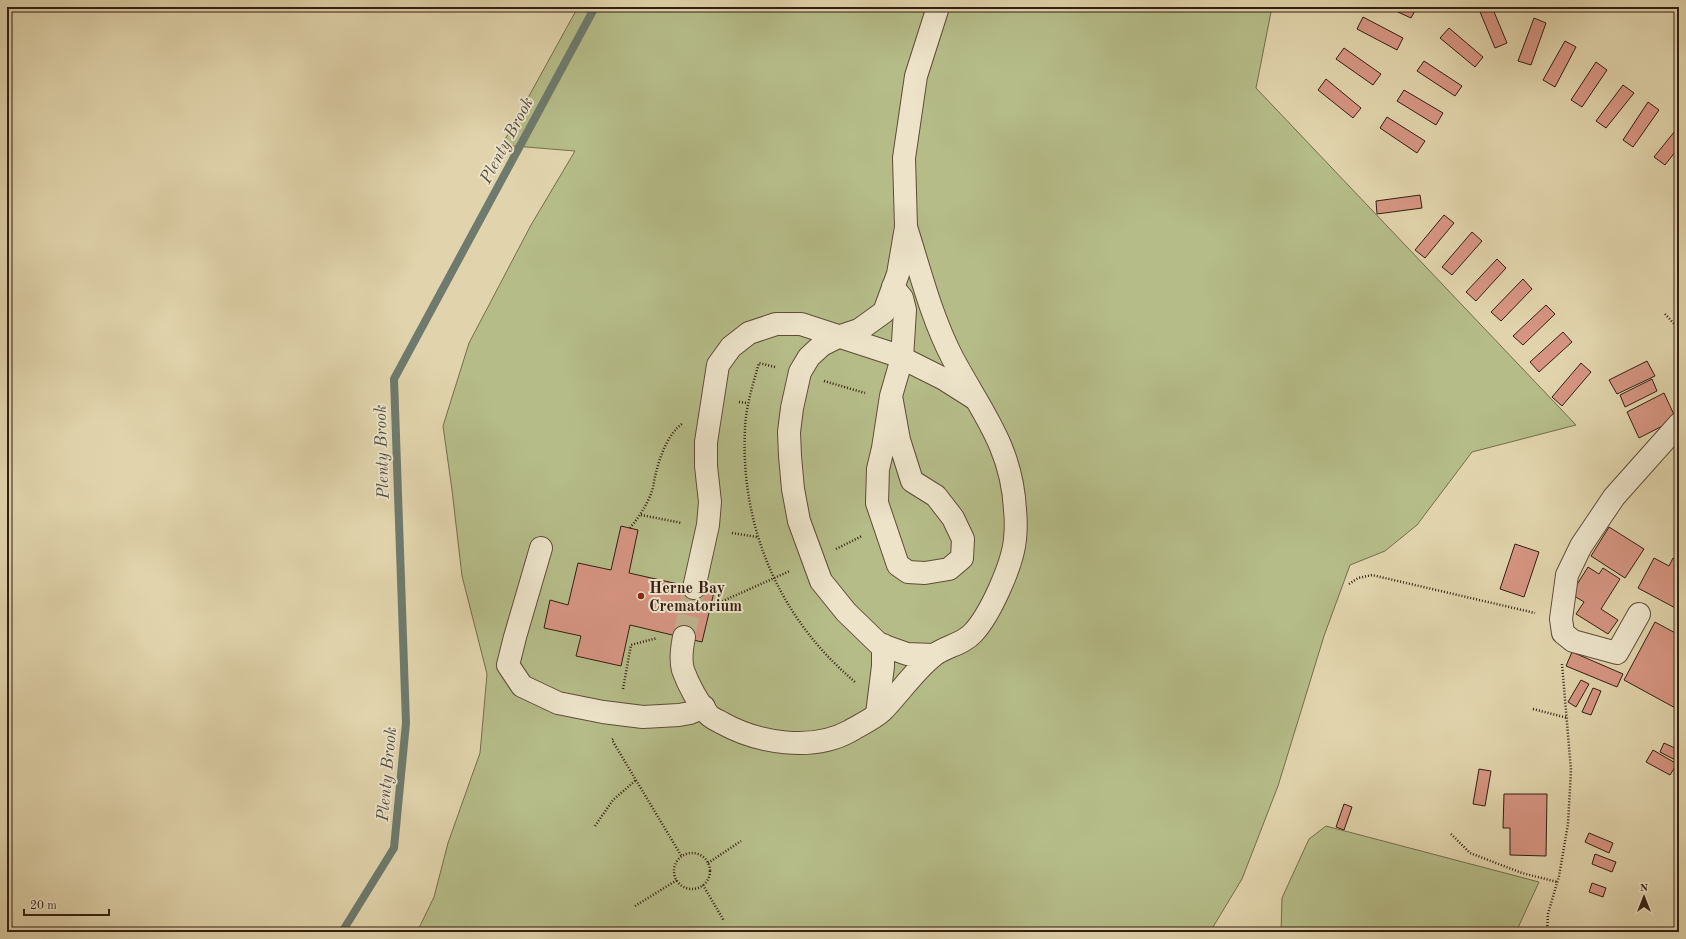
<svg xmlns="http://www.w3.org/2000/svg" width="1686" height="939" viewBox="0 0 1686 939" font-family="'Old Standard TT',serif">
  <rect width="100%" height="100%" fill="#e1d4ac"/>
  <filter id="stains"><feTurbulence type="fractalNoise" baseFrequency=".005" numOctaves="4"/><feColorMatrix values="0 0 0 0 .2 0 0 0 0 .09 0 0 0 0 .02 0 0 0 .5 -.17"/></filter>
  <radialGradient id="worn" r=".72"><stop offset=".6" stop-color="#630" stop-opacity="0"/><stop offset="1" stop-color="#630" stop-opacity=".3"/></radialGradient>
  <g fill="#b5bc88" stroke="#746d4d">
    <path d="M 578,7 L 1272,7 L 1256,88 L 1576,425 L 1472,452 L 1417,525 L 1385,551 L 1350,565 L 1324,636 L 1278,786 L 1242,879 L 1210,932 L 417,932 L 434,897 L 448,843 L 480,753 L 487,674 L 462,576 L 452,490 L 443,426 L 469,343 L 531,225 L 575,151 L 502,145 Z"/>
    <path d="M 1326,826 L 1539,882 L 1516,932 L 1281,932 L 1282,898 L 1309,839 Z"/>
  </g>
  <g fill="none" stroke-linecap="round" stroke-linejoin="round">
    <path stroke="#6e7a6d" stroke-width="8" d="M 342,932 L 394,848 L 406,723 L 394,379 L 595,7"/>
  </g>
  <g fill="#d69582" stroke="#341e12">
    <path d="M 1387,7 L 1417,7 L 1411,18 Z"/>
    <path d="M 1478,7 L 1492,7 L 1507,43 L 1495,48 Z"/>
    <path d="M 1363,17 L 1403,38 L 1397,50 L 1357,29 Z"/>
    <path d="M 1534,18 L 1546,23 L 1531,65 L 1518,61 Z"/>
    <path d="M 1449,28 L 1483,57 L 1475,67 L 1440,38 Z"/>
    <path d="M 1565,41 L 1576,47 L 1555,87 L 1543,80 Z"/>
    <path d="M 1344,48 L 1381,74 L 1373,85 L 1336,59 Z"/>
    <path d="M 1424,61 L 1462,86 L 1455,96 L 1417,71 Z"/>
    <path d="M 1596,62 L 1607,70 L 1582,107 L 1571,100 Z"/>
    <path d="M 1326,79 L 1361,108 L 1353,118 L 1318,90 Z"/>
    <path d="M 1623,85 L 1634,93 L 1606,128 L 1596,121 Z"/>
    <path d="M 1404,90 L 1443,113 L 1436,125 L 1397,101 Z"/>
    <path d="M 1648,102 L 1659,110 L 1633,147 L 1623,140 Z"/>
    <path d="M 1387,117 L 1425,141 L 1417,153 L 1380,128 Z"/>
    <path d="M 1679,126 L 1679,147 L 1665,165 L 1654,157 Z"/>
    <path d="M 1420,195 L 1422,208 L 1377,214 L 1376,201 Z"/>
    <path d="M 1444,215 L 1454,223 L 1425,258 L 1415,250 Z"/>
    <path d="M 1472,232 L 1482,241 L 1452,275 L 1442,267 Z"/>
    <path d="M 1497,259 L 1506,268 L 1476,301 L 1466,292 Z"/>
    <path d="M 1523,279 L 1532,289 L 1501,321 L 1491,312 Z"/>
    <path d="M 1546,305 L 1555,314 L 1523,345 L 1513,336 Z"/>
    <path d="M 1563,332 L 1572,342 L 1539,372 L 1530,362 Z"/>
    <path d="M 1647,361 L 1655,376 L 1617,394 L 1609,380 Z"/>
    <path d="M 1581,363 L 1591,372 L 1562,406 L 1552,397 Z"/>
    <path d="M 1652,379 L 1657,391 L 1625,407 L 1620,395 Z"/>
    <path d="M 1664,393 L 1676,419 L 1639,438 L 1627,412 Z"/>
    <path d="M 621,526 L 638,530 L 629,573 L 714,592 L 702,642 L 630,625 L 621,666 L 576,656 L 581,636 L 544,628 L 550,600 L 568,605 L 578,563 L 611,570 Z"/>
    <path d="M 1609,527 L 1644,549 L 1625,578 L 1591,556 Z"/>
    <path d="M 1515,544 L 1539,552 L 1524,597 L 1500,589 Z"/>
    <path d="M 1654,558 L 1669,566 L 1673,558 L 1679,561 L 1679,575 L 1677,579 L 1679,580 L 1679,610 L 1638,588 Z"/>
    <path d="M 1588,567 L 1599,574 L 1603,568 L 1620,579 L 1601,609 L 1618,620 L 1608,634 L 1576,614 L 1584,602 L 1571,594 Z"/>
    <path d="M 1655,622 L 1679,635 L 1679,710 L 1624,680 Z"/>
    <path d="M 1572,652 L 1623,674 L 1617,687 L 1566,666 Z"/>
    <path d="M 1581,680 L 1589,684 L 1576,707 L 1568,702 Z"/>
    <path d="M 1593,688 L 1601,691 L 1591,715 L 1582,712 Z"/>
    <path d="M 1664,743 L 1679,750 L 1679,762 L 1660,752 Z"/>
    <path d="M 1653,750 L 1677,764 L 1670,775 L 1646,762 Z"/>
    <path d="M 1479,769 L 1491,771 L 1485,806 L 1473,804 Z"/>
    <path d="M 1504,794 L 1547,794 L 1546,856 L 1510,855 L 1510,828 L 1503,828 Z"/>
    <path d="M 1344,804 L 1352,807 L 1344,830 L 1336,827 Z"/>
    <path d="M 1589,833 L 1613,843 L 1609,853 L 1585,842 Z"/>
    <path d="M 1595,854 L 1616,862 L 1612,872 L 1592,864 Z"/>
    <path d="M 1592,883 L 1606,888 L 1603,897 L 1589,892 Z"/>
  </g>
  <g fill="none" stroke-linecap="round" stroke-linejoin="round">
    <path stroke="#beb08d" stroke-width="22" stroke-dasharray="22 11" stroke-linecap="butt" d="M 684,637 L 694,588"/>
    <g stroke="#5f4c38" stroke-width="24">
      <g id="minor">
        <path d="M 906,227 L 904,158 L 916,76 L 938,7"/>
        <path d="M 891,396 L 883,448 L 878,469 L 877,503 L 898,565 L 908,572 L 925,573 L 949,569 L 962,558 L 963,539 L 953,518 L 936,496 L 912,481 L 899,440 L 891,396 L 902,358 L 905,310 L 902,298 L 893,287"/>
        <path d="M 541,548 L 515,637 L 508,665 L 522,686 L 558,703 L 603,712 L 643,717 L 679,715 L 690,713 L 704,707"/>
        <path d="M 694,588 L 708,525 L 710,502 L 706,466 L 706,442 L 718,365 L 731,347 L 749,333 L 776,324 L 801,324 L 896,355 L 944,379 L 974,398"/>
        <path d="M 1639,614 L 1617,653 L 1573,641 L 1563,633 L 1561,619 L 1567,575 L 1581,546 L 1614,497 L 1679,424"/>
        <path d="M 684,637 C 682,647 680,660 683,670 C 688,684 698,703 708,714 C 711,718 717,720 722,723 C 758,743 812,752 850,731 C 860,725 873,719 882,711 C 899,694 914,671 933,656 C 945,646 962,645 973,633 C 990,615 1013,564 1015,539 C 1016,529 1016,519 1015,510 C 1012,446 980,410 952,357 C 931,316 920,271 906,227 L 898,274 L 884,312 L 859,330 L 838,337 L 822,345 L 809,357 L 800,372 L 792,408 L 789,432 L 790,456 L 793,489 L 799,521 L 821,581 L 846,612 L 879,644 L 907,654 L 934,655"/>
        <path d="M 877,714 L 883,666 L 883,645"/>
      </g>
    </g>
    <g stroke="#341e12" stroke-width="2.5" stroke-dasharray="1 2" stroke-linecap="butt">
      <path d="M 1665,314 L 1679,329"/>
      <path d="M 775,367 L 759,363 C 753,384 746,406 745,428 C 740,527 779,618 855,682"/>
      <path d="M 824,381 L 865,393"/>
      <path d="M 739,402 L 748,403"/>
      <path d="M 641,515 L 682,523"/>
      <path d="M 630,528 C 639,517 647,505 652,491 C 654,485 654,479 656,473 C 660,456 668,434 682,424"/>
      <path d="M 732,533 L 757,537"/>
      <path d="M 836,549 L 862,536"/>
      <path d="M 1349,584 L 1358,578 L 1372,575 L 1535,613"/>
      <path d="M 714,605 L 790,571"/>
      <path d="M 623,689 L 631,645 L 657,638"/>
      <path d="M 1533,709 L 1568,718"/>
      <path d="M 613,739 L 612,740 L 682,857"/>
      <path d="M 595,826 L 613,800 L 636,780"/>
      <path d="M 1451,834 L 1470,853 L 1522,873 L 1557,882"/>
      <circle cx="692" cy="871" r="18"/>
      <path d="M 708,863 L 741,841"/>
      <path d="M 703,885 L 724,921"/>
      <path d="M 635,906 L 677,880"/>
      <path d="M 1547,932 L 1548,914 L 1559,876 L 1568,824 L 1571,770 L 1562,664"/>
    </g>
    <use href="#minor" stroke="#ece3c9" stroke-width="22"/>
  </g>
  <circle fill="#8f2418" stroke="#ece3c9" stroke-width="1.5" cx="641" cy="596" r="4"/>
  <g text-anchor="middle" stroke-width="4" stroke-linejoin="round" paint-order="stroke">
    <g font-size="16" font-weight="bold" fill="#341e12" stroke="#ece3c9" text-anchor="start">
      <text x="649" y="593">Herne Bay<tspan x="649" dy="18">Crematorium</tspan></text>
    </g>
    <g font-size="17" font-style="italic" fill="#514c40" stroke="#ece3c9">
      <text transform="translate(506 140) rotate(-62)" y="6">Plenty Brook</text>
      <text transform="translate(381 452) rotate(-92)" y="6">Plenty Brook</text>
      <text transform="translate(386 774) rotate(-85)" y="6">Plenty Brook</text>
    </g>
  </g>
  <rect width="1686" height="939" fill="none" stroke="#e1d4ac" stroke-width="24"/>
  <rect x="8" y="8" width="1670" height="923" fill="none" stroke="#341e12" stroke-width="2"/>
  <rect x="12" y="12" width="1662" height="915" fill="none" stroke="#341e12"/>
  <g transform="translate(1644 897)" stroke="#ece3c9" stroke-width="3" paint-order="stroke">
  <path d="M0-3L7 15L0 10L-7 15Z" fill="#341e12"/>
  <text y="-6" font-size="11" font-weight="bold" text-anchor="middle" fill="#341e12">N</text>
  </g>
  <path d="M24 909v6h85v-6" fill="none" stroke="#341e12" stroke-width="2"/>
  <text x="30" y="909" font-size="12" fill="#341e12" stroke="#ece3c9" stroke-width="3" paint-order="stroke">20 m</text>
  <rect width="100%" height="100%" filter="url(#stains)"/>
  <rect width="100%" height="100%" fill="url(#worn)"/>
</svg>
